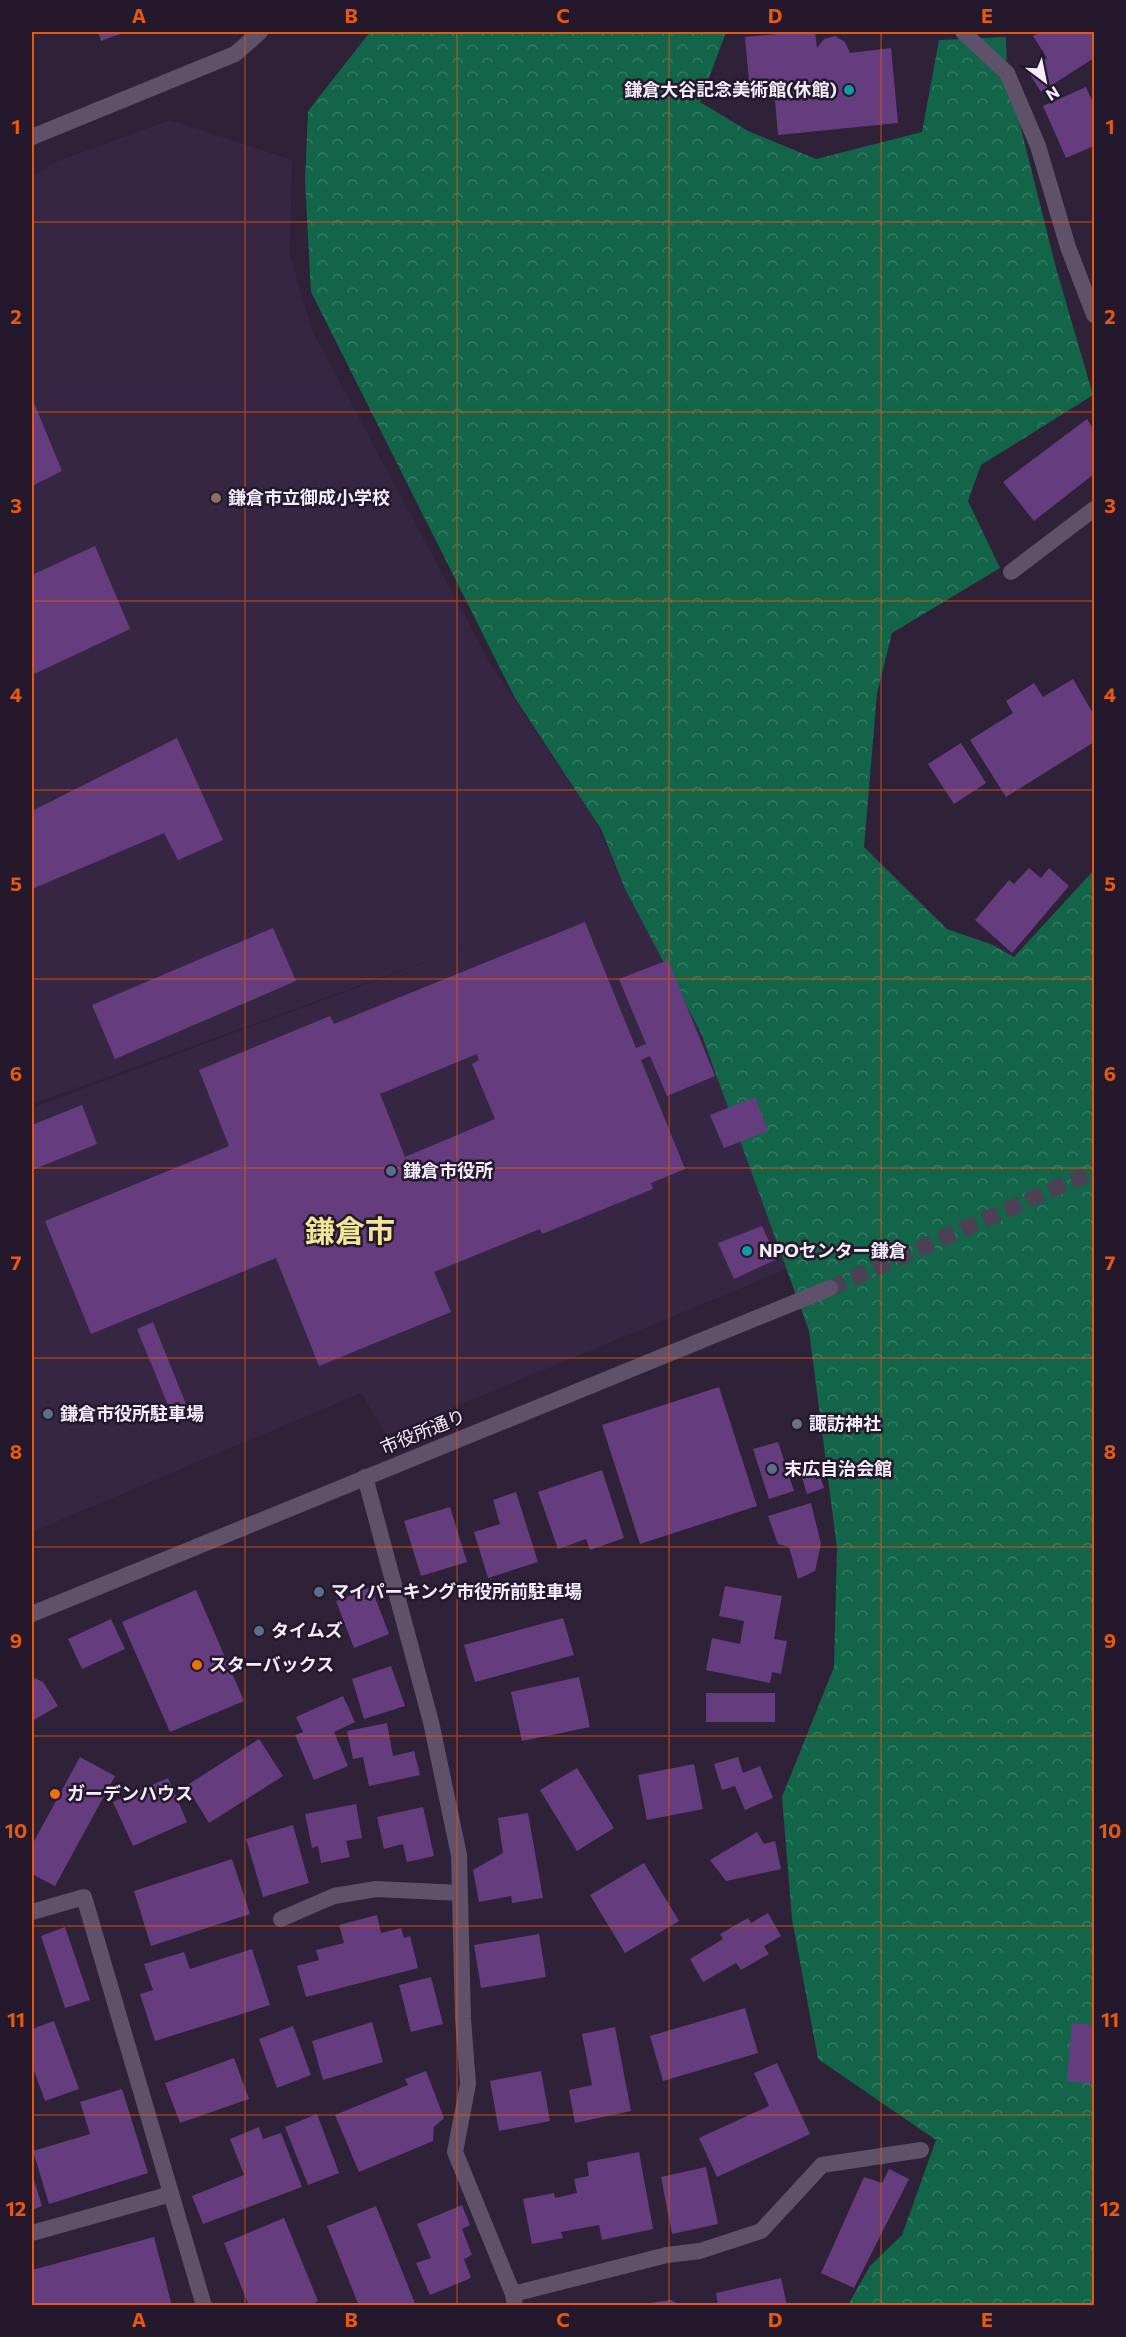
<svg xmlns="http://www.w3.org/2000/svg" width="1126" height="2337" viewBox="0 0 1126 2337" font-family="Commissioner,'Noto Sans JP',sans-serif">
  <defs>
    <pattern id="forest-crowns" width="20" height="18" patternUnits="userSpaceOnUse" patternTransform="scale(1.5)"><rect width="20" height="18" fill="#126549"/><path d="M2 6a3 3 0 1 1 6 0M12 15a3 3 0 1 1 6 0" fill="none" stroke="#357b64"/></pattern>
  </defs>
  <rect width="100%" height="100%" fill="#2e2138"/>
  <path fill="#372643" d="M 170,120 L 292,160 L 290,255 L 312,330 L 491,665 L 594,818 L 625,889 L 701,1033 L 787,1269 L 387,1435 L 361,1393 L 32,1532 L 32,1108 L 477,943 L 32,1104 L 32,177 L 58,161 Z"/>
  <path fill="url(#forest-crowns)" d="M 370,32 L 726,32 L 700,102 L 748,131 L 816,159 L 922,132 L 939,40 L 1006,37 L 1007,73 L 1056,268 L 1093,395 L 981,465 L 968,501 L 1000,568 L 892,633 L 877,693 L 864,847 L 947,929 L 993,945 L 1014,957 L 1094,870 L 1094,2305 L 848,2305 L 870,2266 L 902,2235 L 936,2140 L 818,2059 L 792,1919 L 782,1797 L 834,1667 L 837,1548 L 809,1331 L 701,1033 L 625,889 L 601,829 L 515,698 L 311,292 L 305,182 L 308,111 Z"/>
  <g fill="#653d7e" fill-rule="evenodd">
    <path d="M 98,32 L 126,32 L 101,41 Z"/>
    <path d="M 800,32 L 815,32 L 817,48 L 824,39 L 835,36 L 845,42 L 850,53 L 891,48 L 898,123 L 778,135 L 774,89 L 750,92 L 745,37 Z"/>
    <path d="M 1041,32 L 1094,32 L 1094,58 L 1041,92 L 1027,70 L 1047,58 L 1033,36 Z"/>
    <path d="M 1086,87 L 1094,105 L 1094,146 L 1066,158 L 1043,106 Z"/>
    <path d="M 32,398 L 62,471 L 32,486 Z"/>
    <path d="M 1087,419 L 1094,430 L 1094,474 L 1034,521 L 1003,482 Z"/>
    <path d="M 95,546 L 130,629 L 32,675 L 32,575 Z"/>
    <path d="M 1073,679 L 1094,715 L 1094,742 L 1006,797 L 970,740 L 1013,713 L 1006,701 L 1034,683 L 1043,697 Z"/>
    <path d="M 177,738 L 223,840 L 178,860 L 164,833 L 32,889 L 32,811 Z"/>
    <path d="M 961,743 L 986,783 L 954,804 L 928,764 Z"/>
    <path d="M 1029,868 L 1041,878 L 1049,868 L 1069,886 L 1012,953 L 975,920 L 1009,880 L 1014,884 Z"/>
    <path d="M 585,922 L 636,1048 L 646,1044 L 619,979 L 668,960 L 715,1076 L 667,1096 L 650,1056 L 641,1060 L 685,1169 L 651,1183 L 653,1189 L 542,1234 L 540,1229 L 434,1272 L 451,1312 L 319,1366 L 276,1258 L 91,1334 L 45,1221 L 229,1146 L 199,1070 L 330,1016 L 334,1024 ZM 477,1054 L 479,1060 L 472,1064 L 495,1119 L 405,1157 L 380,1094 Z"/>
    <path d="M 273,928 L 296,981 L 115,1059 L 92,1005 Z"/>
    <path d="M 755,1097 L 768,1131 L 724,1148 L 710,1115 Z"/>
    <path d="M 82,1105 L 97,1144 L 32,1170 L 32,1125 Z"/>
    <path d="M 762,1226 L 777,1259 L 734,1279 L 718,1243 Z"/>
    <path d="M 153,1322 L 190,1414 L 174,1420 L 137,1329 Z"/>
    <path d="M 719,1387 L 757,1506 L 640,1544 L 602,1425 Z"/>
    <path d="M 778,1442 L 794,1491 L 769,1499 L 753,1449 Z"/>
    <path d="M 818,1468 L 824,1488 L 807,1494 L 801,1474 Z"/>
    <path d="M 602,1470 L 624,1538 L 590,1550 L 586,1539 L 558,1549 L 538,1492 Z"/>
    <path d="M 516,1492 L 538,1562 L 488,1578 L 474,1532 L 500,1524 L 493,1500 Z"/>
    <path d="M 811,1503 L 821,1544 L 815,1571 L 798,1579 L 789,1547 L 778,1544 L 768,1516 Z"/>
    <path d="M 450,1507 L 467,1562 L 421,1576 L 404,1521 Z"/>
    <path d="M 725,1586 L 782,1596 L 774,1639 L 787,1641 L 781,1674 L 772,1672 L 770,1683 L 706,1670 L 712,1638 L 740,1644 L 744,1621 L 719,1616 Z"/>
    <path d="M 371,1587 L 389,1634 L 354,1648 L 336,1601 Z"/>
    <path d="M 196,1590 L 244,1701 L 170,1732 L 122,1622 Z"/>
    <path d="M 563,1618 L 574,1655 L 475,1682 L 464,1645 Z"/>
    <path d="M 111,1619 L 125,1649 L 82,1669 L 68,1639 Z"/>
    <path d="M 391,1666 L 405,1706 L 364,1719 L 352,1679 Z"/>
    <path d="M 32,1677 L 43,1682 L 58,1706 L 32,1721 Z"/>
    <path d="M 579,1677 L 590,1727 L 522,1741 L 511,1692 Z"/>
    <rect x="706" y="1693" width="69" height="29"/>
    <path d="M 343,1696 L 355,1722 L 334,1732 L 348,1766 L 314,1780 L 295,1735 L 303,1732 L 296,1717 Z"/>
    <path d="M 387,1723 L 393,1756 L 414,1751 L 420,1775 L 369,1786 L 363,1757 L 353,1759 L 347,1731 Z"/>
    <path d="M 259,1739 L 283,1776 L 209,1823 L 186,1786 Z"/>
    <path d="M 80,1757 L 115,1776 L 55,1886 L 32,1874 L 32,1845 Z"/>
    <path d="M 738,1757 L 743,1773 L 760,1766 L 773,1798 L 745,1810 L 735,1786 L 722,1790 L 714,1764 Z"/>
    <path d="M 694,1764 L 703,1809 L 647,1820 L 638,1775 Z"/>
    <path d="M 577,1768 L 614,1828 L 577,1851 L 540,1790 Z"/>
    <path d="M 168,1778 L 187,1822 L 133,1846 L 113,1802 Z"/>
    <path d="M 356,1804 L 362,1838 L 346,1841 L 350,1857 L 321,1863 L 318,1846 L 312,1848 L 305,1814 Z"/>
    <path d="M 423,1807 L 434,1856 L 407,1862 L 403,1844 L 384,1849 L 377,1817 Z"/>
    <path d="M 528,1813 L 543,1898 L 512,1903 L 511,1896 L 479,1902 L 473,1870 L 503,1853 L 498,1818 Z"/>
    <path d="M 293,1825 L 309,1883 L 263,1897 L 246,1839 Z"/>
    <path d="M 757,1832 L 764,1844 L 775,1841 L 781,1869 L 726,1881 L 710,1860 Z"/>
    <path d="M 232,1859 L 250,1914 L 151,1946 L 134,1891 Z"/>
    <path d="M 644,1863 L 679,1921 L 625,1953 L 590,1895 Z"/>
    <path d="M 768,1913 L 781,1936 L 764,1946 L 769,1954 L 741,1970 L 736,1963 L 703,1982 L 690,1959 L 723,1939 L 720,1934 L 748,1918 L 751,1923 Z"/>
    <path d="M 377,1915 L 381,1933 L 401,1928 L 404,1938 L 410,1936 L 418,1968 L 306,1997 L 297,1966 L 319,1960 L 316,1950 L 344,1943 L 339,1925 Z"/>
    <path d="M 65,1927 L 90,2000 L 65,2008 L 41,1936 Z"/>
    <path d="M 539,1934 L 546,1977 L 481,1988 L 474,1945 Z"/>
    <path d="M 252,1949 L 270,2005 L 155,2041 L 140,1994 L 153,1990 L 144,1964 L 184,1952 L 190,1969 Z"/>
    <path d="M 431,1977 L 443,2024 L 411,2032 L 399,1985 Z"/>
    <path d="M 745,2008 L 758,2053 L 663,2081 L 650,2036 Z"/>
    <path d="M 54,2021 L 79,2089 L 45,2101 L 32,2065 L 32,2029 Z"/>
    <path d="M 372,2022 L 383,2062 L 323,2080 L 312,2041 Z"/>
    <path d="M 1072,2023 L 1094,2025 L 1094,2084 L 1067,2081 Z"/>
    <path d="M 293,2026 L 311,2075 L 277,2088 L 259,2039 Z"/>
    <path d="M 615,2027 L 631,2111 L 575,2123 L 569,2090 L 592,2085 L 582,2034 Z"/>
    <path d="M 234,2058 L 249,2099 L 180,2123 L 165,2083 Z"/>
    <path d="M 777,2063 L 810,2134 L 717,2177 L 699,2138 L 769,2106 L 754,2073 Z"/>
    <path d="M 426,2071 L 444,2118 L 434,2127 L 433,2141 L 359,2172 L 335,2115 L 408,2085 L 405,2079 Z"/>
    <path d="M 541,2071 L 550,2121 L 499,2131 L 490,2081 Z"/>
    <path d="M 122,2089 L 148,2173 L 49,2204 L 33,2151 L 90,2134 L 80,2102 Z"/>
    <path d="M 317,2114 L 339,2173 L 308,2185 L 285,2127 Z"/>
    <path d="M 259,2127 L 263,2139 L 281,2133 L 302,2187 L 203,2224 L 192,2196 L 244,2175 L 230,2139 Z"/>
    <path d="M 639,2152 L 653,2229 L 602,2240 L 599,2225 L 561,2232 L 563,2238 L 532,2244 L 523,2199 L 554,2193 L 555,2198 L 577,2193 L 574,2179 L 589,2176 L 587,2162 Z"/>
    <path d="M 706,2167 L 718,2224 L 672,2234 L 661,2177 Z"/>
    <path d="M 889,2169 L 909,2179 L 854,2288 L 821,2273 L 864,2177 L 882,2183 Z"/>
    <path d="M 32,2174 L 42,2206 L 32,2210 Z"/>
    <path d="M 462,2205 L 470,2225 L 462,2229 L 472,2255 L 464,2259 L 471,2278 L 430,2295 L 416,2263 L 431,2258 L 417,2224 Z"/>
    <path d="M 376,2206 L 416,2306 L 378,2306 L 377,2304 L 359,2306 L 327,2226 Z"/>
    <path d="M 284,2218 L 318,2301 L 307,2306 L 249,2306 L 224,2243 Z"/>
    <path d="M 154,2237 L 172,2306 L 32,2306 L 32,2270 Z"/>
    <path d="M 781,2278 L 787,2306 L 718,2306 L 716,2293 Z"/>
    <path d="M 671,2300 L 682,2306 L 644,2306 L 644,2304 Z"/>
  </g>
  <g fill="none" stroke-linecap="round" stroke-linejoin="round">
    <path stroke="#4c4055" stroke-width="16" stroke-dasharray="16 8" stroke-linecap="butt" d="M 830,1288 L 1094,1171"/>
    <g stroke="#5f516a" stroke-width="16">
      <path d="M 963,32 L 1007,73 L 1038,146 L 1068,247 L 1094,315"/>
      <path d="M 1011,572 L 1094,509"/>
      <path d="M 365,1477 L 431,1722 L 459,1855 L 463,2019 L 468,2084 L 455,2152 L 513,2294"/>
      <path d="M 281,1919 L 334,1896 L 376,1889 L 460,1893"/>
      <path d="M 667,2255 L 700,2251 L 761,2231 L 822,2165 L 921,2150"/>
    </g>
    <g stroke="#5f516a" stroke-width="16">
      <path d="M 32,137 L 235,54 L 260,32"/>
      <path d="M 32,1912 L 84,1897 L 204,2306"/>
      <path d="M 32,2233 L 171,2194"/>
      <path d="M 515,2306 L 513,2294 L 667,2255"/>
    </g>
    <path stroke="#5f516a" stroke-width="16" d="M 32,1614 L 830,1288"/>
  </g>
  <path fill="none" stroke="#e8590c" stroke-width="1.5" stroke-opacity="0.55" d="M 245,32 L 245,2306M 457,32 L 457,2306M 669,32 L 669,2306M 881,32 L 881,2306M 32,222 L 1094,222M 32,412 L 1094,412M 32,601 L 1094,601M 32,790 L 1094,790M 32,979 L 1094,979M 32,1168 L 1094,1168M 32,1358 L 1094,1358M 32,1547 L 1094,1547M 32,1736 L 1094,1736M 32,1926 L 1094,1926M 32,2115 L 1094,2115"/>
  <g fill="#0f9aa8" stroke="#24182d" stroke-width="2">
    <circle cx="849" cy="90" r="6"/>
    <circle cx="747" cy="1251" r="6"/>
  </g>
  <circle fill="#8d6e63" stroke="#24182d" stroke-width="2" cx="216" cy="498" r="6"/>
  <g fill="#5c6f8a" stroke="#24182d" stroke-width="2">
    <circle cx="391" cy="1171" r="6"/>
    <circle cx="48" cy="1414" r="6"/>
    <circle cx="772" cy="1469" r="6"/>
    <circle cx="319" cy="1592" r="6"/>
    <circle cx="259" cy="1631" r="6"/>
  </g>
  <circle fill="#6b7280" stroke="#24182d" stroke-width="2" cx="797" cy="1424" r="6"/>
  <g fill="#e8710a" stroke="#24182d" stroke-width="2">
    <circle cx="197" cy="1665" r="6"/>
    <circle cx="55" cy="1794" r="6"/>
  </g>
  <g text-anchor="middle" stroke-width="5" stroke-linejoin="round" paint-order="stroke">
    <g font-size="18" font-weight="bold" fill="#f5edfc" stroke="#24182d" text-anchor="start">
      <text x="837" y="96" text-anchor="end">鎌倉大谷記念美術館(休館)</text>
      <text x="228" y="504">鎌倉市立御成小学校</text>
      <text x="403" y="1177">鎌倉市役所</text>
      <text x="759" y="1257">NPOセンター鎌倉</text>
      <text x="60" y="1420">鎌倉市役所駐車場</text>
      <text x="809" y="1430">諏訪神社</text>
      <text x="784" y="1475">末広自治会館</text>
      <text x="331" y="1598">マイパーキング市役所前駐車場</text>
      <text x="271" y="1637">タイムズ</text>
      <text x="209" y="1671">スターバックス</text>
      <text x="67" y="1800">ガーデンハウス</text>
    </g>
    <g font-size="18" fill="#f5edfc" stroke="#24182d">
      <text transform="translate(423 1432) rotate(-22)" y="6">市役所通り</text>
    </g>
    <g font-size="30" font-weight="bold" fill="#f2e596" stroke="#24182d">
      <text x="350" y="1242">鎌倉市</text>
    </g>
  </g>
  <rect width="1126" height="2337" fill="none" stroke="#24182d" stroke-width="66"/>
  <g transform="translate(1045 81) rotate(148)" stroke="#24182d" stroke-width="4.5" paint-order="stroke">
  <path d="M0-4.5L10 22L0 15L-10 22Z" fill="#f5edfc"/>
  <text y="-9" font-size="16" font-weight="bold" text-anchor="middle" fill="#f5edfc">N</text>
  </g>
  <rect x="33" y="33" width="1060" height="2271" fill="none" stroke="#e8590c" stroke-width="2"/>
  <g font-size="20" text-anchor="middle" font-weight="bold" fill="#e8590c">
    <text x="139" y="23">A</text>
    <text x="351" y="23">B</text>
    <text x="563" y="23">C</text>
    <text x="775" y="23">D</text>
    <text x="987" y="23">E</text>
    <text x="16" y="134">1</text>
    <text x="1110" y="134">1</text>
    <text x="16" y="324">2</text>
    <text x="1110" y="324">2</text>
    <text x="16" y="513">3</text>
    <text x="1110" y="513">3</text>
    <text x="16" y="702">4</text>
    <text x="1110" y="702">4</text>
    <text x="16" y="891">5</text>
    <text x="1110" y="891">5</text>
    <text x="16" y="1081">6</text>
    <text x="1110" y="1081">6</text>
    <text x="16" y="1270">7</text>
    <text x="1110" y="1270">7</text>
    <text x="16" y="1459">8</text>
    <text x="1110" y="1459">8</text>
    <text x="16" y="1648">9</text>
    <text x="1110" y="1648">9</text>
    <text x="16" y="1838">10</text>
    <text x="1110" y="1838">10</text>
    <text x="16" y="2027">11</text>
    <text x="1110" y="2027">11</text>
    <text x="16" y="2216">12</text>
    <text x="1110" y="2216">12</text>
    <text x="139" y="2327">A</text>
    <text x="351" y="2327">B</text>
    <text x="563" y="2327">C</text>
    <text x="775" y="2327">D</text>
    <text x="987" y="2327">E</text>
  </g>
</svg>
